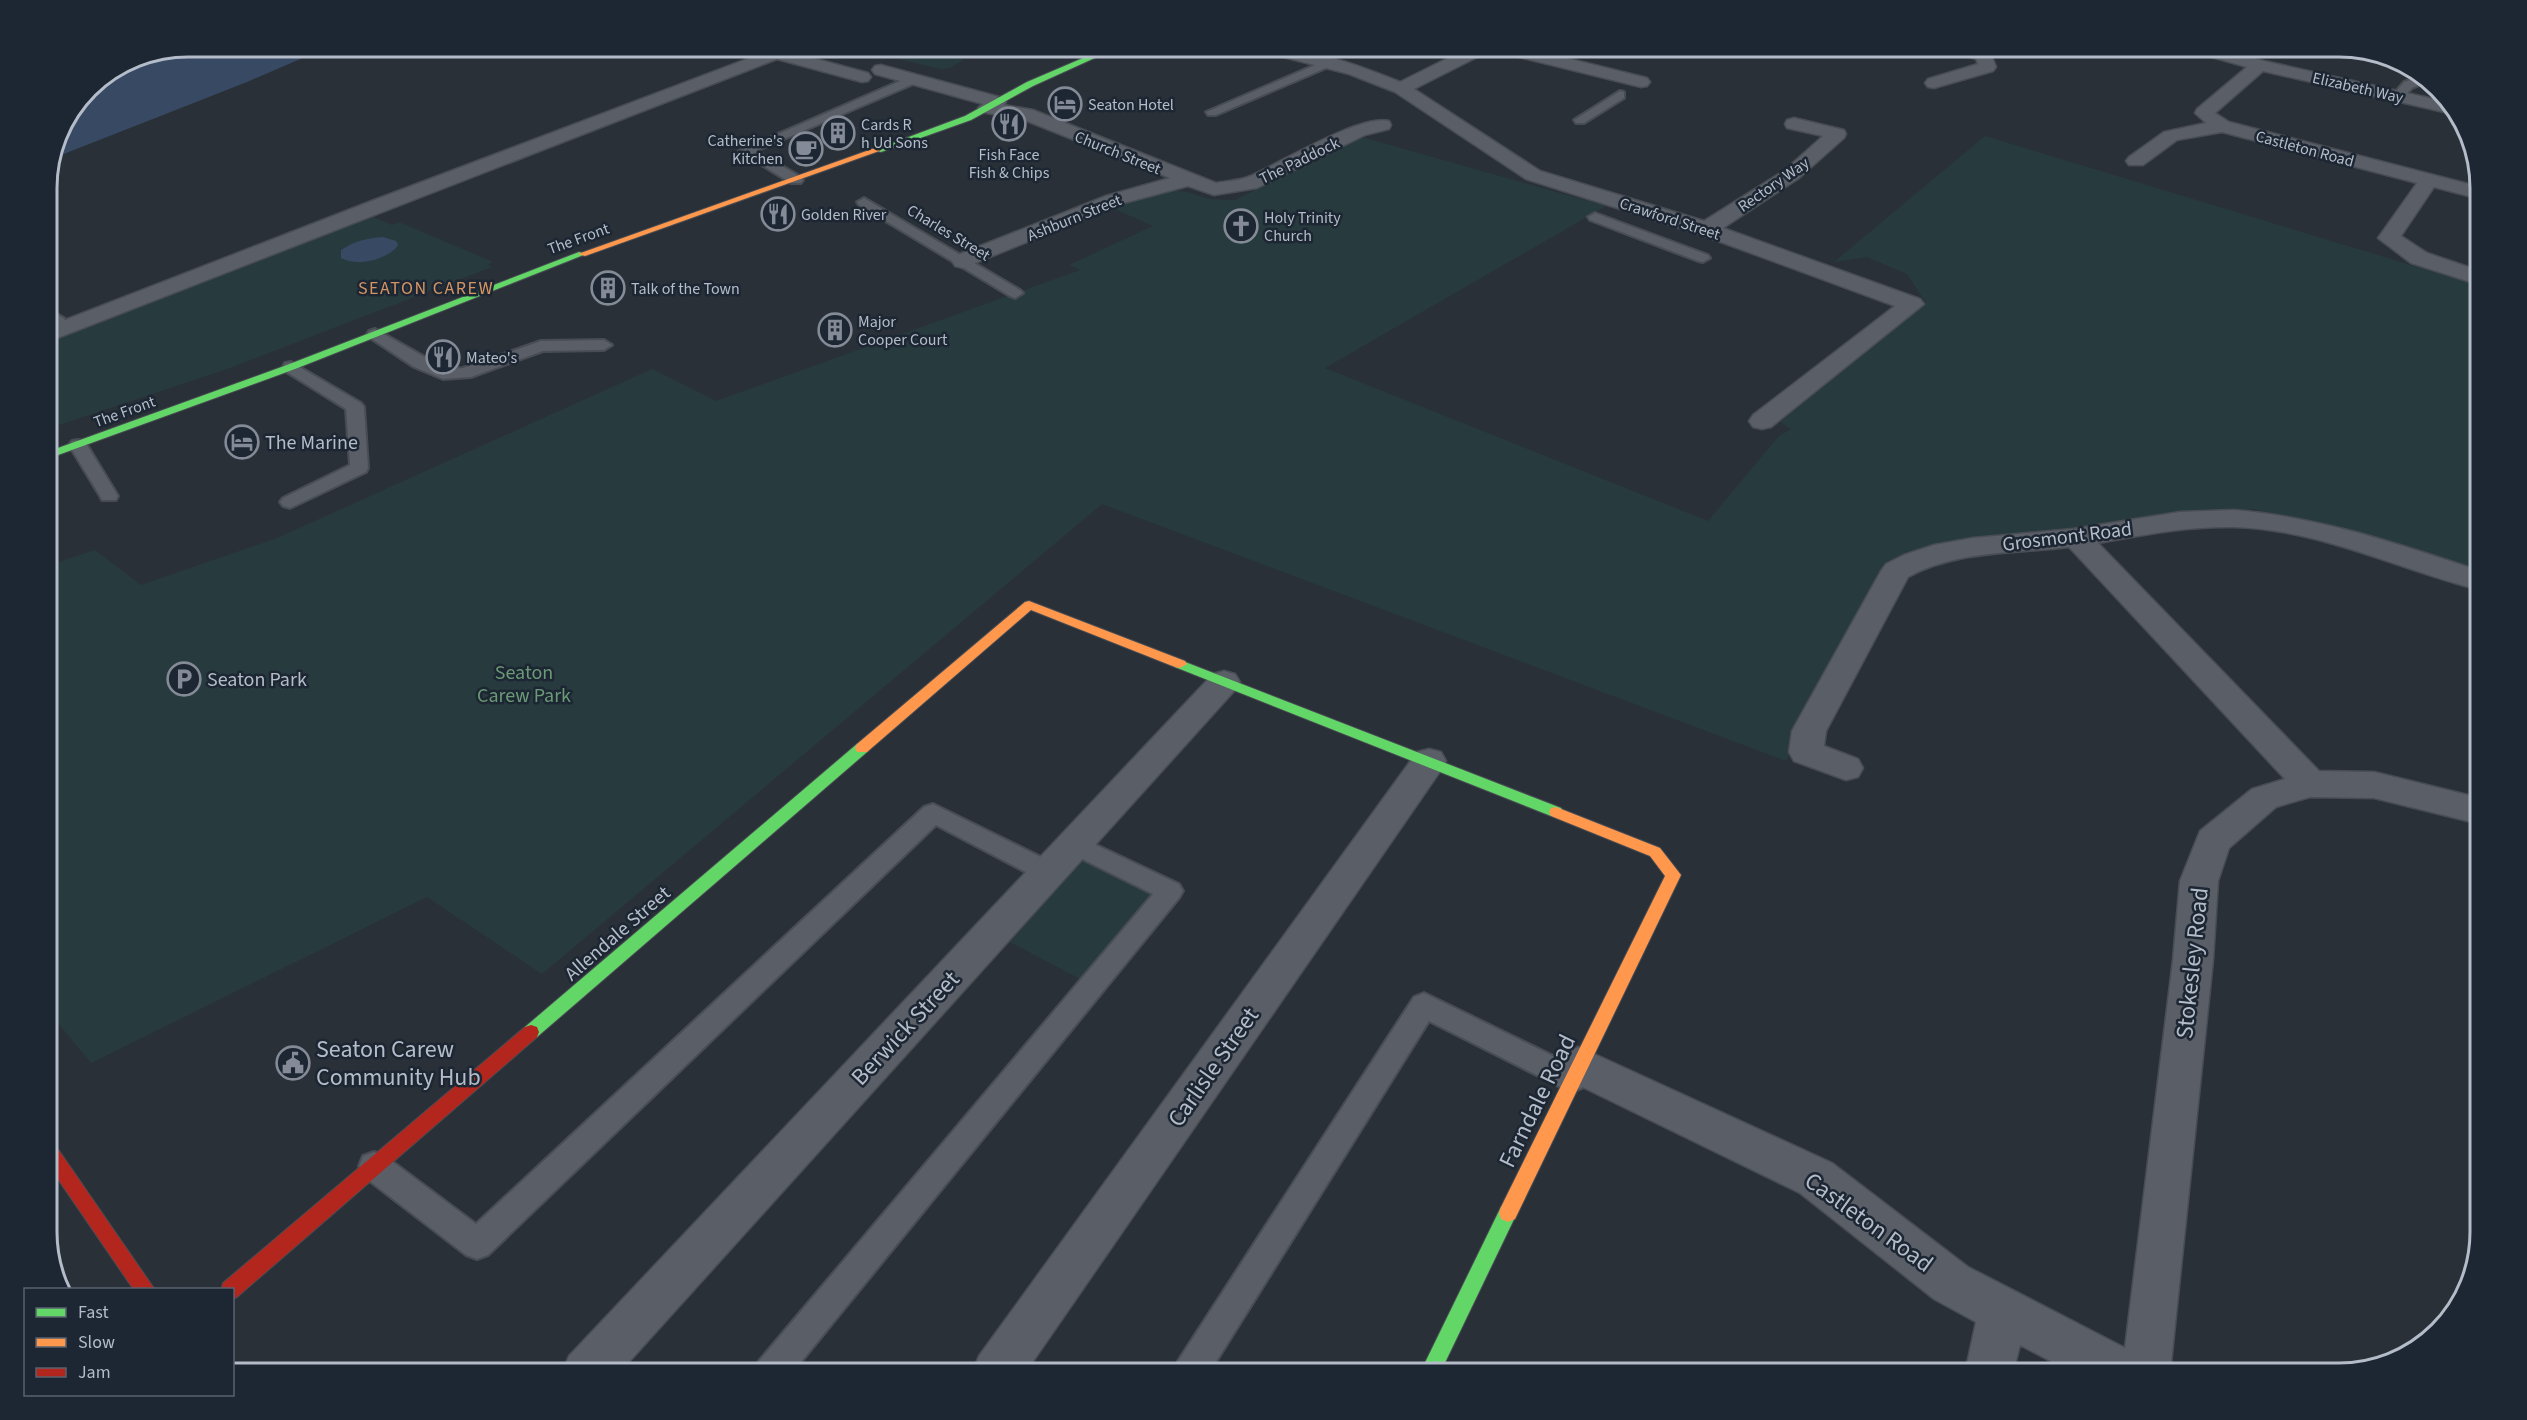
<svg xmlns="http://www.w3.org/2000/svg" width="2527" height="1420" viewBox="0 0 2527 1420" font-family="'Source Sans 3',sans-serif">
  <rect width="100%" height="100%" fill="#2a3038"/>
  <g fill="#273a3e">
    <path d="M 859,47 L 859,46 L 966,47 L 963,60 L 950,68 L 941,69 L 860,50 Z"/>
    <path d="M 1985,136 L 2480,286 L 2480,575 L 2254,509 L 2061,534 L 1887,580 L 1786,761 L 1102,504 L 542,974 L 427,897 L 91,1063 L 48,1011 L 47,566 L 95,550 L 141,585 L 277,538 L 652,369 L 716,401 L 1080,270 L 1069,265 L 1153,226 L 1112,208 L 1169,190 L 1187,192 L 1209,199 L 1235,200 L 1362,137 L 1606,206 L 1325,368 L 1708,521 L 1779,436 L 1791,429 L 1780,422 L 1926,303 L 1907,274 L 1867,257 L 1834,262 Z"/>
    <path d="M 369,215 L 392,225 L 399,222 L 493,262 L 488,265 L 492,267 L 230,368 L 47,429 L 47,341 Z"/>
    <path d="M 1085,858 L 1155,892 L 1082,980 L 1010,942 Z"/>
  </g>
  <g fill="#384963">
    <path d="M 188,46 L 328,47 L 247,82 L 51,159 L 57,133 L 88,88 L 134,57 Z"/>
    <path d="M 383,237 L 396,241 L 398,244 L 397,247 C 385,260 357,267 341,258 L 341,250 C 354,241 368,238 383,237 Z"/>
  </g>
  <g fill="none" stroke-linecap="round" stroke-linejoin="round">
    <g stroke="#484c53" stroke-width="4">
      <g id="lane">
        <path d="M 1329,59 L 1333,61 L 1333,65 L 1216,115 L 1208,115 L 1206,112 Z"/>
        <path d="M 914,75 L 920,79 L 918,82 L 756,151 L 801,177 L 803,180 L 801,183 L 791,183 L 739,151 Z"/>
        <path d="M 2421,76 L 2427,82 L 2412,88 L 2402,99 L 2394,99 L 2392,96 L 2404,82 Z"/>
        <path d="M 1620,91 L 1624,92 L 1624,98 L 1584,123 L 1576,123 L 1574,120 Z"/>
        <path d="M 864,198 L 1020,290 L 1023,293 L 1015,298 L 1010,296 L 859,205 L 857,202 Z"/>
        <path d="M 1595,213 L 1708,255 L 1710,258 L 1703,262 L 1698,261 L 1590,220 L 1588,217 Z"/>
        <path d="M 57,314 L 65,319 L 63,322 L 47,328 L 47,317 Z"/>
        <path d="M 375,329 L 446,369 L 463,368 L 541,341 L 604,340 L 612,345 L 604,350 L 543,351 L 471,377 L 443,379 L 414,367 L 369,337 L 367,334 L 369,331 Z"/>
        <path d="M 291,362 L 361,403 L 364,407 L 368,468 L 366,472 L 290,508 L 283,506 L 280,502 L 283,498 L 350,465 L 346,409 L 285,371 L 283,367 L 285,363 Z"/>
        <path d="M 78,440 L 84,441 L 87,445 L 118,496 L 116,500 L 102,500 L 100,496 L 69,445 L 72,441 Z"/>
        <path d="M 933,804 L 1057,865 L 1061,872 L 1057,879 L 1048,882 L 1039,879 L 936,825 L 488,1255 L 477,1259 L 466,1255 L 363,1176 L 359,1166 L 363,1156 L 374,1152 L 385,1156 L 476,1224 L 924,807 Z"/>
        <path d="M 1075,835 L 1179,884 L 1183,891 L 1179,898 L 792,1373 L 754,1373 L 759,1361 L 1153,894 L 1066,851 L 1063,844 L 1066,837 Z"/>
        <path d="M 1424,993 L 1582,1070 L 1586,1079 L 1582,1088 L 1572,1092 L 1562,1088 L 1429,1021 L 1209,1373 L 1173,1373 L 1178,1361 L 1414,997 Z"/>
      </g>
    </g>
    <g stroke="#484c53" stroke-width="3">
      <g id="street">
        <path d="M 1255,46 C 1305,46 1354,63 1400,82 L 1472,46 L 1518,46 L 1647,78 L 1650,82 L 1647,86 L 1641,87 L 1491,50 L 1414,89 L 1540,171 L 1704,221 L 1785,170 L 1823,136 L 1787,128 L 1785,124 L 1787,120 L 1794,118 L 1844,130 L 1846,134 L 1844,138 L 1799,178 L 1723,228 L 1920,299 L 1924,304 L 1771,427 L 1762,429 L 1753,427 L 1749,421 L 1753,415 L 1895,306 L 1699,234 L 1526,179 L 1395,92 L 1349,74 L 1257,50 Z"/>
        <path d="M 1949,46 L 1974,46 L 1990,52 L 1996,67 L 1993,71 L 1934,88 L 1928,87 L 1925,83 L 1928,79 L 1978,64 L 1976,59 L 1951,50 Z"/>
        <path d="M 2185,46 L 2213,46 L 2264,61 L 2447,102 L 2458,113 L 2453,114 L 2263,71 L 2215,113 L 2229,122 L 2480,187 L 2480,199 L 2434,187 L 2401,236 L 2427,253 L 2480,271 L 2480,285 L 2411,263 L 2378,238 L 2417,183 L 2222,132 L 2177,140 L 2143,165 L 2129,165 L 2126,161 L 2129,157 L 2164,132 L 2206,123 L 2195,113 L 2197,109 L 2247,67 L 2187,50 Z"/>
        <path d="M 776,48 L 868,73 L 871,77 L 868,81 L 862,82 L 777,59 L 47,342 L 47,327 L 369,202 Z"/>
        <path d="M 881,65 L 1003,98 L 1006,102 L 1004,105 L 1033,110 L 1216,183 C 1226,181 1238,181 1248,177 C 1279,164 1359,114 1389,121 L 1391,125 L 1389,129 L 1365,135 L 1257,188 L 1214,195 L 1188,186 L 1120,204 L 963,268 L 955,266 L 952,261 L 955,256 L 1106,196 L 1170,178 L 1022,119 L 981,112 L 978,108 L 983,104 L 875,74 L 872,70 L 875,66 Z"/>
        <path d="M 2234,510 C 2320,517 2399,544 2480,571 L 2480,590 C 2397,569 2320,529 2233,527 C 2187,526 2143,535 2098,543 L 2319,771 L 2374,772 L 2480,798 L 2480,824 L 2374,798 L 2310,797 L 2276,807 L 2229,848 L 2218,881 L 2213,960 L 2170,1373 L 2073,1373 L 2020,1345 L 2013,1373 L 1965,1373 L 1976,1322 L 1934,1299 L 1800,1193 L 1564,1078 L 1558,1065 L 1564,1052 L 1579,1047 L 1832,1163 L 1968,1267 L 2125,1348 L 2173,960 L 2180,881 L 2200,831 L 2252,789 L 2285,779 L 2069,547 C 2014,554 1958,550 1908,577 L 1826,731 L 1824,746 L 1858,759 L 1863,768 L 1858,777 L 1846,780 L 1794,761 L 1789,752 L 1792,731 L 1881,571 L 1886,564 L 1904,555 L 1934,545 L 1973,538 L 2073,529 L 2180,512 Z"/>
        <path d="M 1224,671 L 1235,674 L 1240,682 L 1235,690 L 619,1373 L 562,1373 L 569,1356 L 1213,674 Z"/>
        <path d="M 1429,749 L 1441,752 L 1446,761 L 1441,770 L 1025,1373 L 972,1373 L 979,1356 L 1417,752 Z"/>
      </g>
    </g>
    <g stroke="#484c53" stroke-width="2">
      <g id="fast">
        <path d="M 1111,46 L 1121,46 L 1033,86 L 971,120 L 881,152 L 874,150 L 965,116 L 1027,82 Z"/>
        <path d="M 579,252 L 586,254 L 295,369 L 47,459 L 47,452 L 287,365 Z"/>
        <path d="M 1180,660 L 1561,808 L 1563,812 L 1561,816 L 1551,816 L 1175,667 L 1173,664 Z"/>
        <path d="M 862,743 L 867,744 L 869,748 L 867,752 L 537,1037 L 531,1039 L 525,1037 L 523,1032 L 525,1027 L 857,744 Z"/>
        <path d="M 1508,1204 L 1515,1207 L 1517,1213 L 1440,1373 L 1420,1373 L 1501,1207 Z"/>
      </g>
    </g>
    <g stroke="#484c53" stroke-width="2">
      <g id="slow">
        <path d="M 875,148 L 882,150 L 585,256 L 578,254 Z"/>
        <path d="M 1029,601 L 1185,661 L 1187,664 L 1180,668 L 1175,667 L 1031,610 L 867,752 L 857,752 L 855,748 L 857,744 L 1025,602 Z"/>
        <path d="M 1556,807 L 1660,848 L 1681,875 L 1515,1219 L 1508,1222 L 1501,1219 L 1499,1213 L 1501,1207 L 1665,876 L 1650,856 L 1551,816 L 1549,812 L 1551,808 Z"/>
      </g>
    </g>
    <g stroke="#484c53" stroke-width="2">
      <g id="jam">
        <path d="M 531,1025 L 537,1027 L 539,1032 L 537,1037 L 237,1297 L 232,1299 L 232,1290 L 221,1290 L 223,1283 L 525,1027 Z"/>
        <path d="M 47,1140 L 53,1142 L 155,1290 L 134,1290 L 47,1163 Z"/>
      </g>
    </g>
    <use href="#lane" fill="#5a5e66" fill-rule="evenodd"/>
    <use href="#street" fill="#5a5e66" fill-rule="evenodd"/>
    <use href="#fast" fill="#63d668" fill-rule="evenodd"/>
    <use href="#slow" fill="#ff974d" fill-rule="evenodd"/>
    <use href="#jam" fill="#b3261e" fill-rule="evenodd"/>
  </g>
  <defs>
    <g id="hotel-ring" transform="scale(1.725)"><circle r="9.5" fill="#1d2633" stroke="#848b96" stroke-width="1.5"/><path d="M-6-4.5h1.5V1H6V5H4.5V3h-9V5H-6ZM-4 0a1.8 1.8 0 1 1 3.6 0ZM.5 0V-2.5h3Q6-2.5 6 0Z" fill="#848b96"/></g>
    <g id="restaurant-ring" transform="scale(1.725)"><circle r="9.5" fill="#1d2633" stroke="#848b96" stroke-width="1.5"/><path d="M-5-6h1v4h1v-4h1v4h1v-4h1v5L-1.5 .5V6h-2V.5L-5-1ZM5-6V6H3V1.5H1.5Q1.5-4 5-6Z" fill="#848b96"/></g>
    <g id="building-ring" transform="scale(1.725)"><circle r="9.5" fill="#1d2633" stroke="#848b96" stroke-width="1.5"/><path d="M-4-6H4V6H1V3H-1V6H-4ZM-2.5-4.3h1.7v1.8h-1.7ZM.8-4.3h1.7v1.8H.8ZM-2.5-1h1.7V.8h-1.7ZM.8-1h1.7V.8H.8Z" fill="#848b96"/></g>
    <g id="cafe-ring" transform="scale(1.725)"><circle r="9.5" fill="#1d2633" stroke="#848b96" stroke-width="1.5"/><path d="M-5.5-4.5H6V0H3Q3 3.5 0 3.5H-2.5Q-5.5 3.5-5.5 0ZM3-3.2v2h1.7v-2ZM-6 4.5H4V6H-6Z" fill="#848b96"/></g>
    <g id="church-ring" transform="scale(1.725)"><circle r="9.5" fill="#1d2633" stroke="#848b96" stroke-width="1.5"/><path d="M-1.2-6h2.4v3.5h3.3v2.4h-3.3V6h-2.4V-.1h-3.3v-2.4h3.3Z" fill="#848b96"/></g>
    <g id="parking-ring" transform="scale(1.725)"><circle r="9.5" fill="#1d2633" stroke="#848b96" stroke-width="1.5"/><path d="M-3.5-5.5H1a3.5 3.5 0 0 1 0 7H-1V5.5H-3.5ZM-1-3.4V-.6H.8a1.4 1.4 0 0 0 0-2.8Z" fill="#848b96"/></g>
    <g id="civic-ring" transform="scale(1.725)"><circle r="9.5" fill="#1d2633" stroke="#848b96" stroke-width="1.5"/><path d="M-.6-6.5H3V-4.5H.6V-3L4-1V1h2V6H-6V1h2V-1L-.6-3ZM-1.2 2.5V6h2.4V2.5Z" fill="#848b96"/></g>
  </defs>
  <g fill-rule="evenodd">
    <use href="#hotel-ring" x="1065" y="104"/>
    <use href="#restaurant-ring" x="1009" y="124"/>
    <use href="#building-ring" x="838" y="133"/>
    <use href="#cafe-ring" x="806" y="149"/>
    <use href="#restaurant-ring" x="778" y="214"/>
    <use href="#church-ring" x="1241" y="226"/>
    <use href="#building-ring" x="608" y="288"/>
    <use href="#building-ring" x="835" y="330"/>
    <use href="#restaurant-ring" x="443" y="357"/>
    <use href="#hotel-ring" x="242" y="442"/>
    <use href="#parking-ring" x="184" y="679"/>
    <use href="#civic-ring" x="293" y="1063"/>
  </g>
  <g text-anchor="middle" stroke-width="5" stroke-linejoin="round" paint-order="stroke">
    <g font-size="16" fill="#b4bcc9" stroke="#1d2633">
      <text transform="translate(2358 87) rotate(13)" y="6">Elizabeth Way</text>
      <text transform="translate(2305 148) rotate(15)" y="6">Castleton Road</text>
      <text transform="translate(1118 152) rotate(22)" y="6">Church Street</text>
      <text transform="translate(1299 160) rotate(-26)" y="6">The Paddock</text>
      <text transform="translate(1773 184) rotate(-35)" y="6">Rectory Way</text>
      <text transform="translate(1074 217) rotate(-22)" y="6">Ashburn Street</text>
      <text transform="translate(1670 218) rotate(18)" y="6">Crawford Street</text>
      <text transform="translate(949 232) rotate(31)" y="6">Charles Street</text>
      <text transform="translate(578 238) rotate(-20)" y="6">The Front</text>
      <text transform="translate(124 411) rotate(-20)" y="6">The Front</text>
    </g>
    <g font-size="16" fill="#b4bcc9" stroke="#1d2633" text-anchor="start">
      <text x="1088" y="110">Seaton Hotel</text>
      <text x="861" y="130">Cards R<tspan x="861" dy="18">h Ud Sons</tspan></text>
      <text x="783" y="146" text-anchor="end">Catherine's<tspan x="783" dy="18">Kitchen</tspan></text>
      <text x="1009" y="160" text-anchor="middle">Fish Face<tspan x="1009" dy="18">Fish &amp; Chips</tspan></text>
      <text x="801" y="220">Golden River</text>
      <text x="1264" y="223">Holy Trinity<tspan x="1264" dy="18">Church</tspan></text>
      <text x="631" y="294">Talk of the Town</text>
      <text x="858" y="327">Major<tspan x="858" dy="18">Cooper Court</tspan></text>
      <text x="466" y="363">Mateo's</text>
    </g>
    <g font-size="18" letter-spacing="1.5" fill="#d59563" stroke="#1d2633">
      <text x="426" y="294">SEATON CAREW</text>
    </g>
    <g font-size="20" fill="#b4bcc9" stroke="#1d2633" text-anchor="start">
      <text x="265" y="449">The Marine</text>
      <text x="207" y="686">Seaton Park</text>
    </g>
    <g font-size="20" fill="#b4bcc9" stroke="#1d2633">
      <text transform="translate(2067 536) rotate(-7)" y="7">Grosmont Road</text>
      <text transform="translate(617 933) rotate(-41)" y="7">Allendale Street</text>
    </g>
    <g font-size="20" fill="#6b9a76" stroke="#1d2633">
      <text x="524" y="679">Seaton<tspan x="524" dy="23">Carew Park</tspan></text>
    </g>
    <g font-size="24" fill="#b4bcc9" stroke="#1d2633">
      <text transform="translate(2192 963) rotate(-84)" y="8">Stokesley Road</text>
      <text transform="translate(905 1028) rotate(-47)" y="8">Berwick Street</text>
      <text transform="translate(1213 1067) rotate(-55)" y="8">Carlisle Street</text>
      <text transform="translate(1537 1101) rotate(-64)" y="8">Farndale Road</text>
      <text transform="translate(1869 1222) rotate(36)" y="8">Castleton Road</text>
    </g>
    <g font-size="24" fill="#b4bcc9" stroke="#1d2633" text-anchor="start">
      <text x="316" y="1057">Seaton Carew<tspan x="316" dy="28">Community Hub</tspan></text>
    </g>
  </g>
  <path d="M0 0H2527V1420H0ZM188 57H2339A131 131 0 0 1 2470 188V1232A131 131 0 0 1 2339 1363H188A131 131 0 0 1 57 1232V188A131 131 0 0 1 188 57Z" fill="#1d2633" fill-rule="evenodd"/>
  <path fill="none" stroke="#b4bcc9" stroke-width="3" d="M188 57H2339A131 131 0 0 1 2470 188V1232A131 131 0 0 1 2339 1363H188A131 131 0 0 1 57 1232V188A131 131 0 0 1 188 57Z"/>
  <rect x="24" y="1288" width="210" height="108" fill="#1d2633" stroke="#59626f" stroke-width="1.5"/>
  <rect x="36" y="1308" width="30" height="9" fill="#63d668" stroke="#59626f" stroke-width="1.5"/>
  <text x="78" y="1318" font-size="18" fill="#b4bcc9">Fast</text>
  <rect x="36" y="1338" width="30" height="9" fill="#ff974d" stroke="#59626f" stroke-width="1.5"/>
  <text x="78" y="1348" font-size="18" fill="#b4bcc9">Slow</text>
  <rect x="36" y="1368" width="30" height="9" fill="#b3261e" stroke="#59626f" stroke-width="1.5"/>
  <text x="78" y="1378" font-size="18" fill="#b4bcc9">Jam</text>
</svg>
